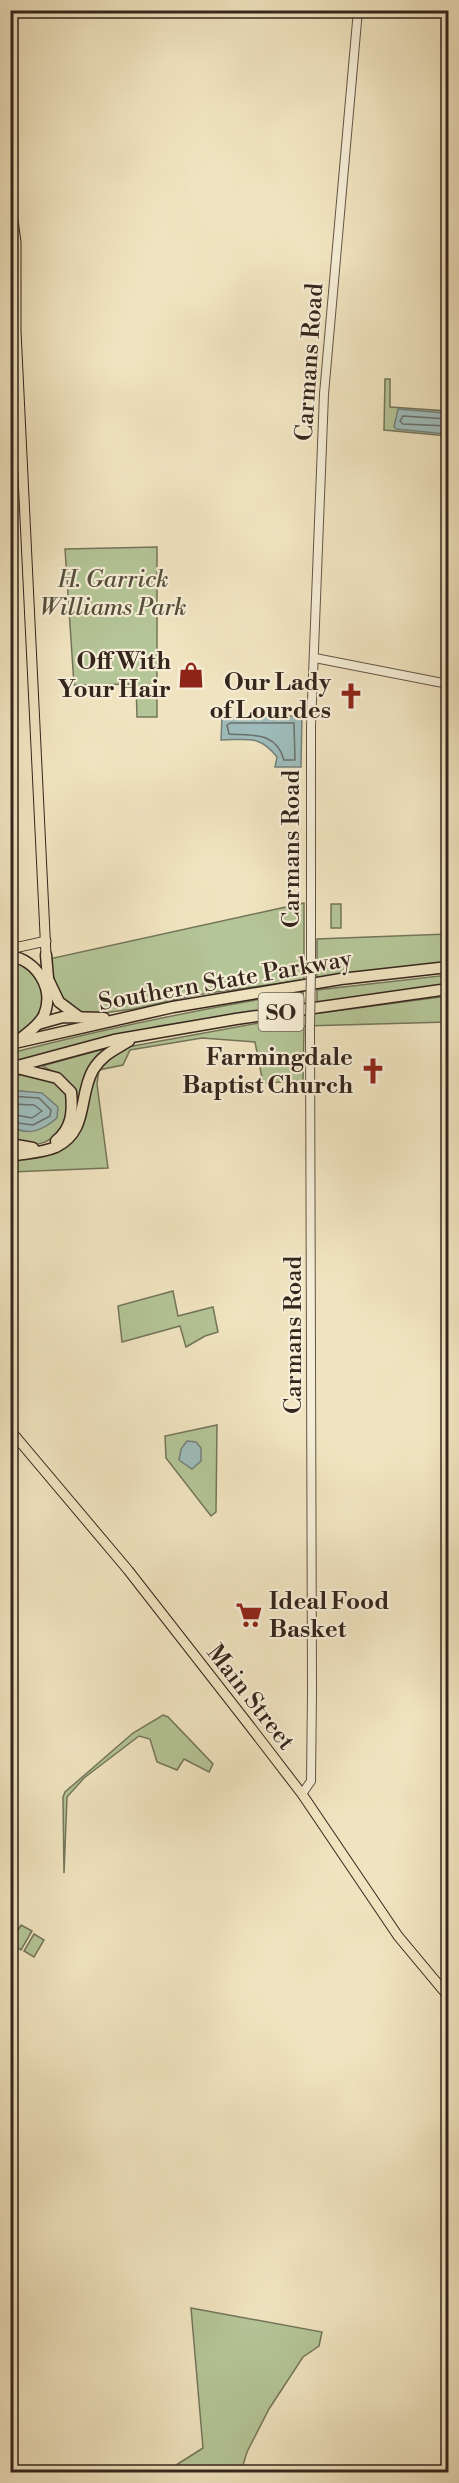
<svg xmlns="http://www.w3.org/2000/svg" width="459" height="2483" viewBox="0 0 459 2483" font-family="'Libre Bodoni',serif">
  <rect width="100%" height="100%" fill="#f0e4c0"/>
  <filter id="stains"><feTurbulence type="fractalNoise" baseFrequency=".00333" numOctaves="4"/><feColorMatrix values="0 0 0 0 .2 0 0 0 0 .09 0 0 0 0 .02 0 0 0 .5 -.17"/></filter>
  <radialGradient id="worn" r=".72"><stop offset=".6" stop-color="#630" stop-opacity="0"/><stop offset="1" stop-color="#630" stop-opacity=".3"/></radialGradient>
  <g fill="#b4c597" stroke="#74755a" stroke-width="1.5">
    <path d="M 385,379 L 390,379 L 390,407 L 448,411 L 448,436 L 384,430 Z"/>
    <path d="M 157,547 L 157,717 L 137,717 L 136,684 L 74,685 L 65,549 Z"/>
    <path d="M 304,903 L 304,980 L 195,995 L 134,1009 L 88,1015 L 71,1009 L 60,999 L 52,982 L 49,959 Z"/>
    <rect x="331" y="904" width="10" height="24"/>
    <path d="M 448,934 L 448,962 L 317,979 L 317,939 Z"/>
    <path d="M 11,960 C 55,966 53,1023 11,1036 Z"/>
    <path d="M 448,975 L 448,984 L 317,1004 L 317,990 Z"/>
    <path d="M 303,992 L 304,1005 L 159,1026 L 11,1063 L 11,1053 C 107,1028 205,1008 303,992 Z"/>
    <path d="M 448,996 L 448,1022 L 304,1026 L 303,1081 L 263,1083 L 255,1042 L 202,1038 L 130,1050 L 123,1065 L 99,1070 L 97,1084 L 108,1168 L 11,1172 L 10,1159 L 51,1154 L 99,1066 L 122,1048 L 297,1016 Z"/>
    <path d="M 111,1047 L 104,1053 L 78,1118 L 56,1146 L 11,1154 L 10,1148 L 18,1150 L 55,1145 L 75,1105 L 54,1072 L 42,1066 Z"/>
    <path d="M 36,1072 L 52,1079 L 67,1093 L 69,1121 C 49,1144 42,1148 11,1142 L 10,1077 Z"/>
    <path d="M 173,1291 L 178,1316 L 213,1307 L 218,1332 L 205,1336 L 186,1347 L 180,1326 L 122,1342 L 118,1306 Z"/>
    <path d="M 217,1425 L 216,1512 L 211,1516 L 166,1458 L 165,1436 Z"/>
    <path d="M 163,1715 L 168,1717 L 213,1764 L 209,1772 L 184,1759 L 177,1770 L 157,1762 L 150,1739 L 139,1736 L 84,1778 L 67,1797 L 64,1873 L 63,1797 L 65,1792 L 133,1733 Z"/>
    <path d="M 21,1925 L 32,1931 L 21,1950 L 10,1943 Z"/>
    <path d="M 34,1934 L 44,1940 L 34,1957 L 24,1951 Z"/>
    <path d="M 191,2308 L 322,2332 L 319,2346 L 303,2357 L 269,2409 L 247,2452 L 241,2472 L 165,2472 L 203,2448 Z"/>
  </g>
  <g fill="#9ebcbb" stroke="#74807b" stroke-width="1.5">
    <path d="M 398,409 L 446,413 L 448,416 L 448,430 L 445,434 L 396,429 L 394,427 Z"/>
    <path d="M 302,716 L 301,767 L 275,767 L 277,757 C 259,734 247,740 221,740 L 222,717 Z"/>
    <path d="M 10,1090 L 42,1093 L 58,1107 L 57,1118 C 43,1130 28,1137 11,1126 Z"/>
    <path d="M 187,1441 L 196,1442 L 201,1448 L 201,1461 L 192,1469 L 179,1460 L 181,1449 Z"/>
  </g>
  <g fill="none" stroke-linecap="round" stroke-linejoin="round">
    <g stroke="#6a706c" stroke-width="1.5">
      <path d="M 448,419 L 403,416 L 400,421 L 403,424 L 448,426"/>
      <path d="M 230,723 L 294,723 L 295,760 L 284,760 C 276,731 252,736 229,734 L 227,725 Z"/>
      <path d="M 10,1096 L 39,1098 L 51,1110 L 50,1116 L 33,1125 L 10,1122"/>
      <path d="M 10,1104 L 34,1105 L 42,1111 L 32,1118 L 10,1114"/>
    </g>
    <g stroke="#645545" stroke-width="10">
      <g id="minor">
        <path d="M 315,658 L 448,684"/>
        <path d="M 311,969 L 311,726 L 324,394 L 358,10"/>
        <path d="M 302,1794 L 311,1781 L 312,1691 L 310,1027"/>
      </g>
    </g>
    <g stroke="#35251c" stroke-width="11">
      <g id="major">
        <path d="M 10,199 L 16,242 L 16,331 L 46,955"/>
        <path d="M 10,949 L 46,941"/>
        <path d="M 10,1430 L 128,1570 L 249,1725 L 302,1794 L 398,1936 L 448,1996"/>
      </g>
    </g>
    <g stroke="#35251c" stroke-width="13">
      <g id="highway">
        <path d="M 46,955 L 48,978"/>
        <path d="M 10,956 C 37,960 55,989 44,1015 C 39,1026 26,1034 16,1042"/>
        <path d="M 48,979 L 59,1002 L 79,1017"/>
        <path d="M 38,1024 L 63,1017 L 104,1018"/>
        <path d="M 10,1044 L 173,1007 L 341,979 L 448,967"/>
        <path d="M 10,1068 L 114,1040 L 236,1019 L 448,989"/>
        <path d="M 17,1068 L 57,1078 L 71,1092 C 73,1112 72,1128 56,1141"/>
        <path d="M 10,1144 L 33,1148"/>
        <path d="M 10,1156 C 26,1153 42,1153 56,1147 C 89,1131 78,1096 93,1070 C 102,1055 114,1050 129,1041"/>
      </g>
    </g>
    <use href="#minor" stroke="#f5edd6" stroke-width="8"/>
    <use href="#major" stroke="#f0e4c0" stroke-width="9"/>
    <use href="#highway" stroke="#f0e4c0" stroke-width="10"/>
    <g stroke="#35251c" stroke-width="4">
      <path id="rail" d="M 10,2466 L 26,2472"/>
    </g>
    <use href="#rail" stroke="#f5edd6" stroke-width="1.5" stroke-dasharray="4.5" stroke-linecap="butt"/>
    <g stroke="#645545" stroke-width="10" stroke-linecap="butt">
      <path id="minor-bridge" d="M 310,1027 L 311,969"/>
    </g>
    <use href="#minor-bridge" stroke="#f5edd6" stroke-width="8"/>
  </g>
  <defs>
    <g id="shop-bare" transform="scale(2.07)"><path d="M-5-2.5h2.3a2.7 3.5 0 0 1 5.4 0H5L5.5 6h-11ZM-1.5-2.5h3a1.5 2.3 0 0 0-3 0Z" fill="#8f2418" stroke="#f5edd6" stroke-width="2.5" paint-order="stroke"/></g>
    <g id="church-bare" transform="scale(2.07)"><path d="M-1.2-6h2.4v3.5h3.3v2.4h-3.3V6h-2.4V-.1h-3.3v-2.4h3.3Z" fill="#8f2418" stroke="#f5edd6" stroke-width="2.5" paint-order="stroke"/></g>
    <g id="supermarket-bare" transform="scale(2.07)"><path d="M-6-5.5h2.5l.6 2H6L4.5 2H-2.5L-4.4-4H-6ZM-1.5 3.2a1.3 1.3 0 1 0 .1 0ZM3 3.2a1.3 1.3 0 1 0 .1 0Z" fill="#8f2418" stroke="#f5edd6" stroke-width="2.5" paint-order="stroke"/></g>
  </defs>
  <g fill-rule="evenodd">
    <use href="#shop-bare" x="191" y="675"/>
    <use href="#church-bare" x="351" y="696"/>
    <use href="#church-bare" x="373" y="1071"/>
    <use href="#supermarket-bare" x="249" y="1615"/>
  </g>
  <g text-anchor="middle" stroke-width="4.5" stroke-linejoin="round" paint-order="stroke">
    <rect fill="#f5edd6" stroke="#6f6154" stroke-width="1.5" x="258.5" y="993" width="45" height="38" rx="4.5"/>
    <g font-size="22" font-weight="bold" fill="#35251c">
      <text x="281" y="1020">SO</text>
    </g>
    <g font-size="24" fill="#35251c" stroke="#f5edd6">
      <text transform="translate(309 362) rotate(-86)" y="8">Carmans Road</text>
      <text transform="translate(291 849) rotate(-90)" y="8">Carmans Road</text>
      <text transform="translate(225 980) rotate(-10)" y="8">Southern State Parkway</text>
      <text transform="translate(293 1335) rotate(-90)" y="8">Carmans Road</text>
      <text transform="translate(251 1697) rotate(52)" y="8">Main Street</text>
    </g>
    <g font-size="24" font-style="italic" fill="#554d3b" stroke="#f5edd6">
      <text x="113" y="587">H. Garrick<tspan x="113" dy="28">Williams Park</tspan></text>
    </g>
    <g font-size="24" font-weight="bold" fill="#35251c" stroke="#f5edd6" text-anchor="end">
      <text x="171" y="669">Off With<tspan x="171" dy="28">Your Hair</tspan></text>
      <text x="331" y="690">Our Lady<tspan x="331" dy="28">of Lourdes</tspan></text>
      <text x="353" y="1065">Farmingdale<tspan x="353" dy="28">Baptist Church</tspan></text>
      <text x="269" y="1609" text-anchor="start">Ideal Food<tspan x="269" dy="28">Basket</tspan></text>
    </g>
  </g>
  <rect width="459" height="2483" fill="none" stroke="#f0e4c0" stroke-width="36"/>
  <rect x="12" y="12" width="435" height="2459" fill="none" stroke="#35251c" stroke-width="3"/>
  <rect x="18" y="18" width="423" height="2447" fill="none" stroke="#35251c" stroke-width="1.5"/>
  <rect width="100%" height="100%" filter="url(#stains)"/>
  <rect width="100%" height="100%" fill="url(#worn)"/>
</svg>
